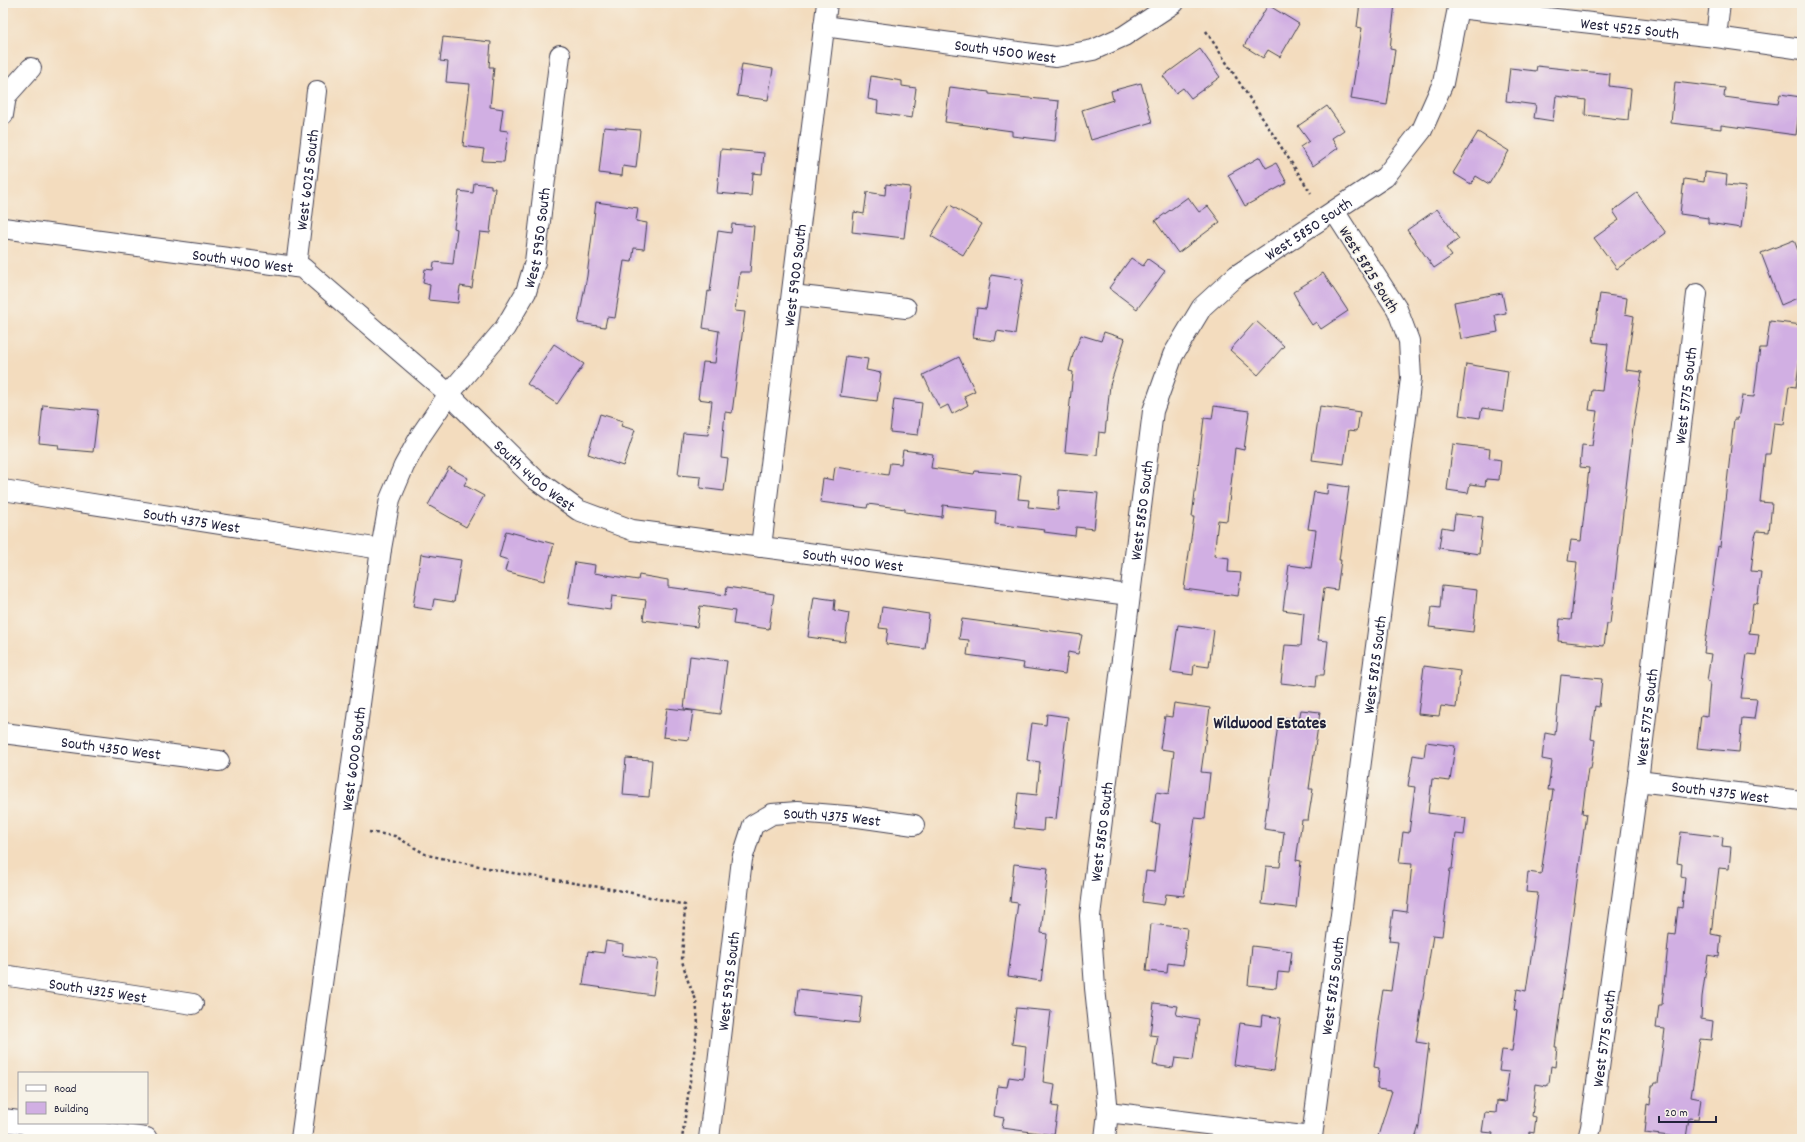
<svg xmlns="http://www.w3.org/2000/svg" width="1805" height="1142" viewBox="0 0 1805 1142" font-family="Dekko,sans-serif">
  <rect width="100%" height="100%" fill="#f7f3e8"/>
  <filter id="ink" filterUnits="userSpaceOnUse"><feTurbulence type="fractalNoise" baseFrequency=".025" numOctaves="2"/><feDisplacementMap in="SourceGraphic" scale="8" xChannelSelector="R" yChannelSelector="G"/><feConvolveMatrix kernelMatrix="1 2 1 2 8 2 1 2 1" color-interpolation-filters="sRGB"/></filter>
  <filter id="wash" filterUnits="userSpaceOnUse"><feTurbulence type="fractalNoise" baseFrequency=".012" numOctaves="4" result="noise"/><feDisplacementMap in="SourceGraphic" scale="16" xChannelSelector="R" yChannelSelector="G"/><feGaussianBlur stdDeviation="0.9" result="paint"/><feColorMatrix in="noise" values="0 0 0 0 0 0 0 0 0 0 0 0 0 0 0 0 0 1.4 0 .05"/><feComposite in="paint" operator="in"/></filter>
  <g filter="url(#wash)">
    <rect width="100%" height="100%" fill="#f3dcbe"/>
    <g id="blocks">
      <g fill="#d1afe3">
        <path d="M 1360,3 L 1395,3 L 1390,49 L 1395,50 L 1387,105 L 1351,99 L 1362,28 L 1357,27 Z"/>
        <path d="M 1268,5 L 1299,24 L 1280,57 L 1268,50 L 1263,58 L 1244,46 Z"/>
        <path d="M 443,37 L 491,42 L 489,67 L 494,67 L 490,107 L 503,109 L 500,130 L 508,131 L 504,162 L 482,161 L 484,149 L 463,146 L 470,84 L 446,82 L 448,62 L 440,61 Z"/>
        <path d="M 1200,49 L 1220,77 L 1191,98 L 1183,88 L 1176,93 L 1163,76 Z"/>
        <path d="M 742,64 L 773,69 L 768,100 L 737,96 Z"/>
        <path d="M 1537,66 L 1610,74 L 1609,86 L 1631,89 L 1628,120 L 1585,115 L 1586,100 L 1556,96 L 1553,121 L 1534,118 L 1536,105 L 1506,101 L 1510,68 L 1536,71 Z"/>
        <path d="M 871,76 L 902,81 L 902,86 L 916,88 L 912,118 L 877,113 L 878,101 L 868,99 Z"/>
        <path d="M 1675,82 L 1725,88 L 1724,97 L 1778,104 L 1780,94 L 1801,97 L 1796,135 L 1721,125 L 1721,129 L 1671,123 Z"/>
        <path d="M 1141,83 L 1152,122 L 1091,140 L 1082,110 L 1113,100 L 1111,91 Z"/>
        <path d="M 950,87 L 989,92 L 989,94 L 1059,101 L 1055,141 L 1012,136 L 1012,131 L 945,122 Z"/>
        <path d="M 1327,106 L 1344,130 L 1332,138 L 1338,148 L 1313,166 L 1300,147 L 1309,141 L 1298,126 Z"/>
        <path d="M 604,127 L 640,130 L 636,168 L 623,166 L 622,176 L 599,173 Z"/>
        <path d="M 1478,132 L 1509,151 L 1489,184 L 1476,176 L 1471,184 L 1453,173 Z"/>
        <path d="M 721,149 L 764,153 L 762,174 L 753,173 L 751,196 L 717,193 Z"/>
        <path d="M 1260,157 L 1266,168 L 1276,163 L 1287,183 L 1245,206 L 1228,175 Z"/>
        <path d="M 1705,172 L 1727,175 L 1726,185 L 1746,187 L 1741,228 L 1708,223 L 1708,218 L 1680,214 L 1684,179 L 1704,182 Z"/>
        <path d="M 474,183 L 491,185 L 491,188 L 495,188 L 490,233 L 480,232 L 472,288 L 460,286 L 458,303 L 428,300 L 430,285 L 423,283 L 425,269 L 433,270 L 434,262 L 453,264 L 457,229 L 454,228 L 459,191 L 473,193 Z"/>
        <path d="M 886,184 L 910,187 L 904,238 L 852,232 L 854,212 L 864,214 L 867,192 L 885,195 Z"/>
        <path d="M 1637,193 L 1666,233 L 1617,269 L 1594,238 L 1619,220 L 1613,211 Z"/>
        <path d="M 1188,197 L 1199,212 L 1208,206 L 1220,222 L 1178,253 L 1155,221 Z"/>
        <path d="M 596,202 L 638,208 L 636,221 L 647,223 L 644,249 L 634,248 L 632,262 L 624,261 L 615,318 L 607,317 L 605,327 L 578,323 L 587,276 Z"/>
        <path d="M 950,205 L 982,224 L 963,255 L 931,236 Z"/>
        <path d="M 1437,209 L 1459,239 L 1446,248 L 1452,256 L 1434,268 L 1407,230 Z"/>
        <path d="M 732,224 L 754,226 L 750,272 L 740,272 L 735,311 L 745,312 L 732,413 L 725,412 L 721,458 L 728,459 L 724,491 L 700,488 L 701,477 L 678,475 L 683,433 L 708,435 L 712,401 L 698,399 L 703,362 L 715,363 L 719,331 L 703,328 L 708,291 L 710,292 L 718,231 L 731,233 Z"/>
        <path d="M 1794,240 L 1802,261 L 1802,296 L 1781,305 L 1761,253 Z"/>
        <path d="M 1131,258 L 1143,266 L 1148,259 L 1165,271 L 1137,309 L 1109,288 Z"/>
        <path d="M 1323,273 L 1348,311 L 1321,329 L 1316,322 L 1312,325 L 1298,304 L 1299,303 L 1293,292 Z"/>
        <path d="M 991,275 L 1023,280 L 1015,334 L 997,331 L 995,341 L 973,338 L 977,308 L 986,309 Z"/>
        <path d="M 1502,293 L 1506,313 L 1495,315 L 1498,332 L 1461,339 L 1454,302 Z"/>
        <path d="M 1600,294 L 1627,298 L 1625,314 L 1634,316 L 1626,370 L 1642,372 L 1633,427 L 1610,624 L 1607,624 L 1604,646 L 1558,641 L 1560,619 L 1571,620 L 1577,562 L 1568,561 L 1571,540 L 1581,541 L 1589,468 L 1580,467 L 1582,445 L 1592,446 L 1597,411 L 1589,410 L 1592,390 L 1602,391 L 1608,344 L 1593,342 Z"/>
        <path d="M 1256,321 L 1284,346 L 1258,375 L 1230,350 Z"/>
        <path d="M 1770,321 L 1802,325 L 1802,342 L 1796,387 L 1789,386 L 1784,424 L 1774,423 L 1770,454 L 1765,454 L 1760,502 L 1772,503 L 1769,532 L 1757,531 L 1755,537 L 1751,571 L 1761,572 L 1757,604 L 1753,603 L 1749,633 L 1759,634 L 1756,655 L 1747,654 L 1741,698 L 1757,699 L 1754,719 L 1742,718 L 1739,752 L 1697,748 L 1701,715 L 1707,716 L 1710,682 L 1707,681 L 1711,654 L 1704,653 L 1718,546 L 1720,547 L 1734,419 L 1738,419 L 1742,396 L 1754,397 L 1760,348 L 1766,348 Z"/>
        <path d="M 1104,332 L 1125,339 L 1110,385 L 1105,433 L 1099,432 L 1097,455 L 1065,452 L 1073,372 L 1069,371 L 1073,355 L 1081,335 L 1101,341 Z"/>
        <path d="M 554,344 L 584,364 L 557,404 L 527,384 Z"/>
        <path d="M 846,356 L 868,359 L 866,370 L 881,373 L 877,401 L 840,396 Z"/>
        <path d="M 959,357 L 975,391 L 964,396 L 968,405 L 952,414 L 948,405 L 940,409 L 923,375 Z"/>
        <path d="M 1466,364 L 1508,371 L 1503,411 L 1482,408 L 1480,418 L 1459,415 Z"/>
        <path d="M 894,399 L 922,403 L 918,435 L 890,432 Z"/>
        <path d="M 43,405 L 98,410 L 93,452 L 58,449 L 59,445 L 39,443 Z"/>
        <path d="M 1214,406 L 1249,411 L 1244,450 L 1235,448 L 1227,521 L 1218,520 L 1214,556 L 1229,558 L 1228,572 L 1241,573 L 1238,596 L 1184,589 L 1194,517 L 1192,517 L 1204,418 L 1212,419 Z"/>
        <path d="M 1320,406 L 1360,412 L 1357,431 L 1349,430 L 1344,464 L 1312,460 Z"/>
        <path d="M 600,414 L 623,421 L 621,426 L 635,430 L 623,466 L 588,454 Z"/>
        <path d="M 1453,444 L 1490,449 L 1489,458 L 1501,460 L 1499,480 L 1486,479 L 1485,486 L 1470,484 L 1468,493 L 1447,490 Z"/>
        <path d="M 903,450 L 933,454 L 931,468 L 974,474 L 975,471 L 1021,475 L 1018,499 L 1029,500 L 1028,507 L 1058,510 L 1059,490 L 1098,493 L 1094,529 L 1076,527 L 1075,536 L 1044,532 L 1045,530 L 995,524 L 996,511 L 943,505 L 942,517 L 905,512 L 905,509 L 868,504 L 867,508 L 820,502 L 823,478 L 833,480 L 835,467 L 888,475 L 890,463 L 901,464 Z"/>
        <path d="M 449,467 L 468,478 L 464,485 L 484,496 L 466,527 L 428,505 Z"/>
        <path d="M 1328,484 L 1349,487 L 1339,560 L 1341,560 L 1337,590 L 1324,588 L 1318,640 L 1328,641 L 1324,675 L 1317,675 L 1316,687 L 1281,683 L 1285,645 L 1301,646 L 1304,613 L 1283,610 L 1289,565 L 1311,568 L 1316,530 L 1308,529 L 1314,492 L 1327,494 Z"/>
        <path d="M 1455,514 L 1483,517 L 1479,554 L 1439,548 L 1442,527 L 1453,529 Z"/>
        <path d="M 506,531 L 554,544 L 544,581 L 505,571 L 508,560 L 499,557 Z"/>
        <path d="M 421,554 L 461,560 L 454,602 L 434,599 L 432,610 L 413,607 Z"/>
        <path d="M 575,562 L 595,565 L 594,573 L 638,580 L 639,575 L 668,580 L 668,587 L 726,595 L 727,587 L 774,594 L 769,629 L 733,624 L 735,611 L 700,606 L 697,627 L 643,620 L 646,600 L 612,596 L 610,610 L 568,604 Z"/>
        <path d="M 1442,586 L 1477,590 L 1473,632 L 1429,627 L 1432,607 L 1440,608 Z"/>
        <path d="M 814,597 L 835,600 L 834,610 L 849,613 L 845,642 L 808,637 Z"/>
        <path d="M 882,607 L 929,614 L 925,649 L 886,644 L 888,629 L 879,628 Z"/>
        <path d="M 962,619 L 1082,635 L 1078,654 L 1068,652 L 1065,674 L 1023,668 L 1024,663 L 967,655 L 969,640 L 959,639 Z"/>
        <path d="M 1178,625 L 1214,630 L 1209,667 L 1194,665 L 1193,675 L 1171,672 Z"/>
        <path d="M 690,656 L 727,661 L 720,714 L 684,709 Z"/>
        <path d="M 1424,666 L 1460,671 L 1456,708 L 1441,706 L 1439,716 L 1418,714 Z"/>
        <path d="M 1561,675 L 1602,679 L 1599,707 L 1595,706 L 1591,739 L 1595,740 L 1591,769 L 1588,769 L 1582,813 L 1586,814 L 1555,1047 L 1557,1047 L 1555,1067 L 1551,1066 L 1549,1083 L 1547,1083 L 1547,1086 L 1536,1084 L 1532,1116 L 1536,1117 L 1534,1133 L 1530,1132 L 1529,1139 L 1492,1139 L 1493,1133 L 1482,1132 L 1485,1112 L 1496,1113 L 1497,1101 L 1505,1102 L 1509,1072 L 1499,1071 L 1502,1050 L 1512,1051 L 1517,1011 L 1514,1010 L 1517,989 L 1526,991 L 1534,937 L 1532,937 L 1538,893 L 1526,892 L 1528,872 L 1541,874 L 1553,790 L 1548,790 L 1552,761 L 1542,759 L 1545,733 L 1555,735 Z"/>
        <path d="M 1174,703 L 1210,708 L 1201,772 L 1210,773 L 1205,819 L 1195,818 L 1184,896 L 1166,894 L 1164,905 L 1142,902 L 1146,871 L 1154,872 L 1160,824 L 1152,823 L 1156,792 L 1169,794 L 1174,751 L 1160,749 L 1165,716 L 1172,717 Z"/>
        <path d="M 667,708 L 693,711 L 689,740 L 663,737 Z"/>
        <path d="M 1301,710 L 1320,712 L 1309,789 L 1313,789 L 1308,820 L 1302,820 L 1296,860 L 1301,861 L 1296,908 L 1262,904 L 1266,866 L 1280,867 L 1284,832 L 1264,829 L 1279,717 L 1299,720 Z"/>
        <path d="M 1047,714 L 1068,717 L 1056,819 L 1044,818 L 1043,831 L 1014,828 L 1018,793 L 1037,795 L 1040,762 L 1027,760 L 1032,723 L 1046,725 Z"/>
        <path d="M 1426,742 L 1455,746 L 1450,781 L 1432,779 L 1428,813 L 1466,818 L 1464,835 L 1456,834 L 1452,869 L 1450,869 L 1442,936 L 1433,935 L 1416,1042 L 1429,1044 L 1419,1126 L 1415,1139 L 1377,1139 L 1392,1091 L 1377,1089 L 1379,1068 L 1374,1067 L 1380,1020 L 1378,1020 L 1383,990 L 1391,991 L 1398,942 L 1389,941 L 1393,910 L 1407,912 L 1412,864 L 1399,863 L 1403,832 L 1409,833 L 1415,787 L 1408,786 L 1413,755 L 1424,757 Z"/>
        <path d="M 626,758 L 652,760 L 649,797 L 623,795 Z"/>
        <path d="M 1681,832 L 1723,837 L 1722,846 L 1731,847 L 1729,869 L 1719,868 L 1711,934 L 1721,936 L 1719,957 L 1708,955 L 1702,997 L 1701,1019 L 1713,1021 L 1711,1040 L 1700,1039 L 1691,1097 L 1701,1099 L 1698,1119 L 1689,1118 L 1686,1138 L 1645,1133 L 1646,1123 L 1645,1123 L 1647,1104 L 1650,1105 L 1652,1086 L 1654,1086 L 1655,1083 L 1658,1083 L 1665,1029 L 1656,1028 L 1659,1005 L 1662,1005 L 1669,934 L 1675,935 L 1678,907 L 1682,908 L 1685,878 L 1681,877 L 1682,864 L 1677,863 Z"/>
        <path d="M 1014,864 L 1048,868 L 1041,933 L 1047,934 L 1041,981 L 1008,976 L 1018,903 L 1010,902 Z"/>
        <path d="M 1151,924 L 1187,928 L 1183,965 L 1168,963 L 1167,973 L 1146,971 Z"/>
        <path d="M 606,941 L 623,944 L 622,955 L 658,960 L 653,995 L 583,985 L 588,951 L 604,953 Z"/>
        <path d="M 1252,946 L 1292,951 L 1289,973 L 1278,972 L 1276,988 L 1248,985 Z"/>
        <path d="M 798,989 L 862,996 L 859,1023 L 795,1016 Z"/>
        <path d="M 1154,1003 L 1178,1006 L 1176,1015 L 1199,1019 L 1193,1060 L 1175,1058 L 1173,1068 L 1153,1065 L 1158,1036 L 1150,1035 Z"/>
        <path d="M 1016,1008 L 1051,1011 L 1043,1082 L 1055,1084 L 1052,1106 L 1058,1107 L 1054,1135 L 1002,1128 L 1004,1118 L 994,1116 L 998,1086 L 1007,1087 L 1009,1077 L 1023,1079 L 1026,1046 L 1012,1044 Z"/>
        <path d="M 1262,1015 L 1281,1018 L 1274,1071 L 1234,1065 L 1240,1023 L 1261,1026 Z"/>
      </g>
    </g>
  </g>
  <g filter="url(#ink)">
    <use href="#blocks" fill-opacity="0" stroke="#413e4f" stroke-width="1"/>
    <g fill="none" stroke-linecap="round" stroke-linejoin="round">
      <g stroke="#413e4f" stroke-width="22">
        <g id="minor">
          <path id="s1" d="M 1458,8 L 1716,37 L 1802,49"/>
          <path id="s2" d="M 824,26 L 1056,57 L 1093,50 L 1124,36 L 1174,3"/>
          <path d="M 1716,37 L 1720,3"/>
          <path d="M 3,115 L 6,96 L 31,68"/>
          <path id="s3" d="M 3,228 L 303,268 L 449,394 L 535,479 L 578,510 L 632,530 L 1129,595"/>
          <path id="s4" d="M 296,267 L 317,91"/>
          <path d="M 792,295 L 906,308"/>
          <path id="s5" d="M 3,490 L 381,549"/>
          <path id="s6" d="M 761,547 L 827,3"/>
          <path id="s7" d="M 3,733 L 219,761"/>
          <path id="s8" d="M 1638,781 L 1802,801"/>
          <path id="s9" d="M 3,975 L 193,1004"/>
          <path id="s10" d="M 1108,1112 L 1312,1137 L 1411,378 L 1409,341 L 1397,309 L 1334,211"/>
          <path id="s11" d="M 301,1139 L 381,549 L 390,499 L 404,466 L 421,435 L 449,394 L 505,328 L 526,292 L 535,262 L 560,55"/>
          <path id="s12" d="M 709,1139 L 742,859 L 753,825 L 772,814 L 797,812 L 858,817 L 914,825"/>
          <path id="s13" d="M 1105,1139 L 1108,1112 L 1095,988 L 1090,916 L 1153,411 L 1173,355 L 1202,307 L 1237,275 L 1385,177 L 1422,130 L 1443,83 L 1459,3"/>
          <path id="s14" d="M 1588,1139 L 1591,1127 L 1638,781 L 1697,294"/>
        </g>
      </g>
      <g stroke="#413e4f" stroke-width="24">
        <g id="secondary">
          <path d="M 3,1120 L 19,1122"/>
          <path d="M 25,1123 L 146,1139"/>
        </g>
      </g>
      <g stroke="#413e4f" stroke-width="2.5" stroke-dasharray="3 3" stroke-linecap="butt">
        <path d="M 1206,31 L 1311,193"/>
        <path d="M 369,832 L 395,836 L 427,855 L 507,872 L 623,891 L 685,905 L 682,961 L 688,981 L 696,1000 L 698,1024 L 682,1139"/>
      </g>
      <use href="#minor" stroke="#fff" stroke-width="20"/>
      <use href="#secondary" stroke="#fff" stroke-width="22"/>
    </g>
  </g>
  <g text-anchor="middle" stroke-width="3.5" stroke-linejoin="round" paint-order="stroke">
    <g font-size="16" fill="#22223b" stroke="#f7f3e8">
      <text dy="6" stroke="none"><textPath href="#s1" startOffset="173">West 4525 South</textPath></text>
      <text dy="6" stroke="none"><textPath href="#s2" startOffset="183">South 4500 West</textPath></text>
      <text dy="6" stroke="none"><textPath href="#s4" startOffset="88">West 6025 South</textPath></text>
      <text dy="6" stroke="none"><textPath href="#s13" startOffset="981">West 5850 South</textPath></text>
      <text dy="6" stroke="none"><textPath href="#s11" startOffset="951">West 5950 South</textPath></text>
      <text dy="6" stroke="none"><textPath href="#s3" startOffset="242">South 4400 West</textPath></text>
      <text transform="translate(1370 269) rotate(58)" y="6">West 5825 South</text>
      <text dy="6" stroke="none"><textPath href="#s6" startOffset="274">West 5900 South</textPath></text>
      <text dy="6" stroke="none"><textPath href="#s14" startOffset="750">West 5775 South</textPath></text>
      <text dy="6" stroke="none"><textPath href="#s3" startOffset="614">South 4400 West</textPath></text>
      <text dy="6" stroke="none"><textPath href="#s13" startOffset="633">West 5850 South</textPath></text>
      <text dy="6" stroke="none"><textPath href="#s5" startOffset="191">South 4375 West</textPath></text>
      <text dy="6" stroke="none"><textPath href="#s3" startOffset="950">South 4400 West</textPath></text>
      <text dy="6" stroke="none"><textPath href="#s10" startOffset="682">West 5825 South</textPath></text>
      <text dy="6" stroke="none"><textPath href="#s14" startOffset="426">West 5775 South</textPath></text>
      <text dy="6" stroke="none"><textPath href="#s7" startOffset="109">South 4350 West</textPath></text>
      <text dy="6" stroke="none"><textPath href="#s11" startOffset="384">West 6000 South</textPath></text>
      <text dy="6" stroke="none"><textPath href="#s8" startOffset="83">South 4375 West</textPath></text>
      <text dy="6" stroke="none"><textPath href="#s12" startOffset="400">South 4375 West</textPath></text>
      <text dy="6" stroke="none"><textPath href="#s13" startOffset="309">West 5850 South</textPath></text>
      <text dy="6" stroke="none"><textPath href="#s12" startOffset="159">West 5925 South</textPath></text>
      <text dy="6" stroke="none"><textPath href="#s10" startOffset="358">West 5825 South</textPath></text>
      <text dy="6" stroke="none"><textPath href="#s9" startOffset="96">South 4325 West</textPath></text>
      <text dy="6" stroke="none"><textPath href="#s14" startOffset="102">West 5775 South</textPath></text>
    </g>
    <g font-size="17" font-weight="bold" fill="#22223b" stroke="#f7f3e8">
      <text x="1270" y="728">Wildwood Estates</text>
    </g>
  </g>
  <rect width="1805" height="1142" fill="none" stroke="#f7f3e8" stroke-width="16"/>
  <rect x="18" y="1072" width="130" height="52" fill="#f7f3e8" stroke="#a29fa3"/>
  <rect x="26" y="1085" width="20" height="6" fill="#ffffff" stroke="#a29fa3"/>
  <text x="54" y="1092" font-size="12" fill="#22223b">Road</text>
  <rect x="26" y="1102" width="20" height="12" fill="#d1afe3" stroke="#a29fa3"/>
  <text x="54" y="1112" font-size="12" fill="#22223b">Building</text>
  <path d="M1659 1116v6h57v-6" fill="none" stroke="#22223b" stroke-width="2"/>
  <text x="1665" y="1116" font-size="12" fill="#22223b" stroke="#f7f3e8" stroke-width="3" paint-order="stroke">20 m</text>
</svg>
